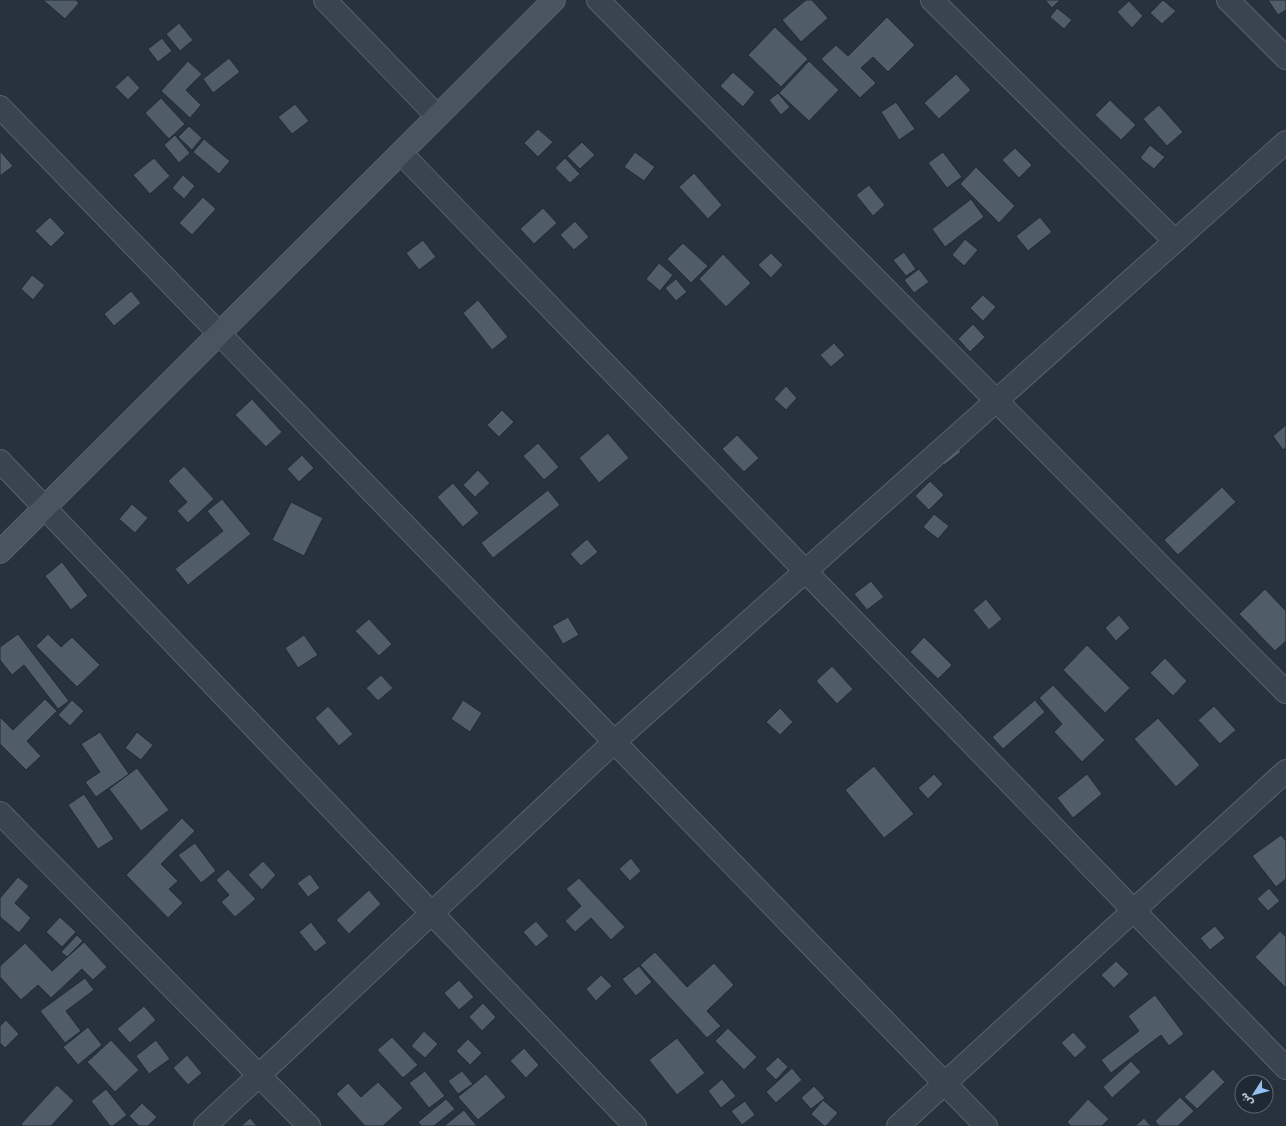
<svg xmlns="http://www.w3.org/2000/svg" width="1286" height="1126" viewBox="0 0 1286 1126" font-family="'DejaVu Sans',Vazirmatn,sans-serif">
  <rect width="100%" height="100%" fill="#27323d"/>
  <g fill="#505d68" stroke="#212b35">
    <path d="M 43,0 L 76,0 L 79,3 L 65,19 Z"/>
    <path d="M 806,0 L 812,0 L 828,18 L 801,42 L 782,20 Z"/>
    <path d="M 1045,0 L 1060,0 L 1052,8 Z"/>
    <path d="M 1163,0 L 1176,11 L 1162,24 L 1150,13 Z"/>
    <path d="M 1268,0 L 1286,0 L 1286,10 L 1278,15 Z"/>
    <path d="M 1129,1 L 1143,16 L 1132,28 L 1117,12 Z"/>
    <path d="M 1057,8 L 1072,20 L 1064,29 L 1050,17 Z"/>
    <path d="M 887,17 L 915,45 L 888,72 L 873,57 L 861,68 L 876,83 L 860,98 L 821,59 L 836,45 L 848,56 Z"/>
    <path d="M 179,23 L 193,40 L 180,51 L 166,34 Z"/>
    <path d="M 775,27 L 808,59 L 781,87 L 748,55 Z"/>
    <path d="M 162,38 L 172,51 L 158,62 L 148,49 Z"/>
    <path d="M 229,58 L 240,72 L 213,93 L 203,79 Z"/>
    <path d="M 188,61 L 202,74 L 186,90 L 201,105 L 190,118 L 161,91 Z"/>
    <path d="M 809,61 L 839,90 L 809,121 L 779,93 Z"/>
    <path d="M 733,72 L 755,92 L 743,107 L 720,86 Z"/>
    <path d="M 956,74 L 971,90 L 939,119 L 924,103 Z"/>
    <path d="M 128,75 L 140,88 L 128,100 L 115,87 Z"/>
    <path d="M 778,93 L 790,107 L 781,115 L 769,100 Z"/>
    <path d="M 161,98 L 185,124 L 169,139 L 145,113 Z"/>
    <path d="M 1110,100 L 1136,125 L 1121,140 L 1095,115 Z"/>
    <path d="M 896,102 L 915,129 L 899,140 L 881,112 Z"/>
    <path d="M 295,104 L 309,121 L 292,134 L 278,117 Z"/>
    <path d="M 1159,105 L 1183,132 L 1167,146 L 1143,119 Z"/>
    <path d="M 189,126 L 202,138 L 192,150 L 178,137 Z"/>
    <path d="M 538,129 L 553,142 L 538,157 L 524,143 Z"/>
    <path d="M 175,135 L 190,153 L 179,163 L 164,145 Z"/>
    <path d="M 204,139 L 230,161 L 219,174 L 193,152 Z"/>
    <path d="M 582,142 L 595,155 L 580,169 L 567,156 Z"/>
    <path d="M 1150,145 L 1165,157 L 1154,169 L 1140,158 Z"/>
    <path d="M 1015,148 L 1032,165 L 1019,178 L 1002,160 Z"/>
    <path d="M 0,151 L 13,166 L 0,176 Z"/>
    <path d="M 635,152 L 655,167 L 644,181 L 624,167 Z"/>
    <path d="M 943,152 L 962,177 L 947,188 L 928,163 Z"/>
    <path d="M 154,158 L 170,176 L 150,194 L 133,175 Z"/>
    <path d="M 565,158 L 580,174 L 570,183 L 555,168 Z"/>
    <path d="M 976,167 L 1015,206 L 999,223 L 960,184 Z"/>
    <path d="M 694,173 L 722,205 L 708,219 L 679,187 Z"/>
    <path d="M 183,175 L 195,186 L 184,199 L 172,188 Z"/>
    <path d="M 869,185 L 885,205 L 873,216 L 856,195 Z"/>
    <path d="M 203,197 L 216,209 L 192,235 L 179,223 Z"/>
    <path d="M 971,199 L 984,217 L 945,247 L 932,229 Z"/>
    <path d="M 543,208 L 557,223 L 534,244 L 520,229 Z"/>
    <path d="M 50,217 L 65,233 L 51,247 L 35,231 Z"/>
    <path d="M 1040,217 L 1052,232 L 1028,251 L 1016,236 Z"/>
    <path d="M 575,221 L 589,237 L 574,250 L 560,235 Z"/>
    <path d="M 965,239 L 978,250 L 964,266 L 952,255 Z"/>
    <path d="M 423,240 L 436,257 L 419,270 L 406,253 Z"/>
    <path d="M 683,243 L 708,266 L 691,283 L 667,259 Z"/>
    <path d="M 904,252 L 916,269 L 906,276 L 893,260 Z"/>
    <path d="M 771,253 L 783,265 L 771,278 L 758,265 Z"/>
    <path d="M 723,254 L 751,283 L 726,307 L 699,279 Z"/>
    <path d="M 659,263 L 673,275 L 660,291 L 646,279 Z"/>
    <path d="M 919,269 L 929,282 L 914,293 L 904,280 Z"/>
    <path d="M 32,275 L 45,285 L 33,300 L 21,289 Z"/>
    <path d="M 676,279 L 687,292 L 676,301 L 665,288 Z"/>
    <path d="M 131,291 L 141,303 L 114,326 L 104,314 Z"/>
    <path d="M 983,295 L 996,307 L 983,321 L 970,308 Z"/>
    <path d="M 478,300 L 508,337 L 492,350 L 463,313 Z"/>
    <path d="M 973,324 L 985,337 L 970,352 L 958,339 Z"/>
    <path d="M 834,343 L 845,355 L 831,367 L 820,355 Z"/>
    <path d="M 786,386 L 797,398 L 786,410 L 774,399 Z"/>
    <path d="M 252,399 L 282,432 L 266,447 L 235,415 Z"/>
    <path d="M 502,410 L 514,422 L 499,437 L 487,425 Z"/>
    <path d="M 1286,425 L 1286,448 L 1283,450 L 1273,436 Z"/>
    <path d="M 608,433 L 629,458 L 599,483 L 579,458 Z"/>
    <path d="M 737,435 L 759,458 L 744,472 L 722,449 Z"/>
    <path d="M 951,439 L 961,452 L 944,465 L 935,452 Z"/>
    <path d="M 538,443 L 559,467 L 544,480 L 523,456 Z"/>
    <path d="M 302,455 L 314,468 L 299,482 L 287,469 Z"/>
    <path d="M 184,466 L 214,499 L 188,523 L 177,511 L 187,502 L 168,481 Z"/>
    <path d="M 478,470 L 490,483 L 475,497 L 463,485 Z"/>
    <path d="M 930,481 L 944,495 L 929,510 L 915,496 Z"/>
    <path d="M 453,483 L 479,513 L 463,527 L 437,497 Z"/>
    <path d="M 1222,487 L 1236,502 L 1178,555 L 1164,540 Z"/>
    <path d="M 548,490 L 560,505 L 493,558 L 481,543 Z"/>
    <path d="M 222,499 L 251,534 L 188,585 L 175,569 L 223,531 L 207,511 Z"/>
    <path d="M 291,502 L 323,518 L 304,556 L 272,540 Z"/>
    <path d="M 132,504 L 148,518 L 135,533 L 119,519 Z"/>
    <path d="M 934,514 L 949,526 L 938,539 L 923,527 Z"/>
    <path d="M 587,539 L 598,552 L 581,566 L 570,554 Z"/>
    <path d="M 62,562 L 88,596 L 71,610 L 45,576 Z"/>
    <path d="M 871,581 L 884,597 L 867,610 L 854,594 Z"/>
    <path d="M 1265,589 L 1286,611 L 1286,641 L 1275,651 L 1239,614 Z"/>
    <path d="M 986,599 L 1002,619 L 989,630 L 973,610 Z"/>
    <path d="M 1119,615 L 1130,628 L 1116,641 L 1105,628 Z"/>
    <path d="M 568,617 L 579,635 L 563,644 L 552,626 Z"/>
    <path d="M 369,619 L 392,644 L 379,656 L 355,631 Z"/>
    <path d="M 18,634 L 69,701 L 58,709 L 24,665 L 12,675 L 0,660 L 0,647 Z"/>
    <path d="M 48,634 L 61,647 L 72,637 L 100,665 L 77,687 L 36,646 Z"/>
    <path d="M 304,635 L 318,655 L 298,668 L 285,648 Z"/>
    <path d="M 924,637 L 952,665 L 938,679 L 910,652 Z"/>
    <path d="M 1087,645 L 1130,688 L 1105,713 L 1063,670 Z"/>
    <path d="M 1165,658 L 1187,681 L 1173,696 L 1150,673 Z"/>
    <path d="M 832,666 L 853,689 L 837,704 L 816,681 Z"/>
    <path d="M 381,675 L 393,688 L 378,701 L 366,688 Z"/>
    <path d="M 1053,685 L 1105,740 L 1082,762 L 1054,732 L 1062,724 L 1039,698 Z"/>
    <path d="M 45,699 L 57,711 L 27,741 L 41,756 L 26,770 L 0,744 L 0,717 L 13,730 Z"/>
    <path d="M 72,700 L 84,711 L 70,726 L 58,715 Z"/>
    <path d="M 463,700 L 482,713 L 470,732 L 451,719 Z"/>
    <path d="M 1035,700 L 1045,712 L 1003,749 L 992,737 Z"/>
    <path d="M 328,706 L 353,734 L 339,746 L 315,718 Z"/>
    <path d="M 1214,706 L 1236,730 L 1220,744 L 1198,720 Z"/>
    <path d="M 780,708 L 793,722 L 780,735 L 766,722 Z"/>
    <path d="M 1158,718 L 1200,765 L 1176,787 L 1134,739 Z"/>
    <path d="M 100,732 L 129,774 L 96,797 L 85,782 L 100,772 L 81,744 Z"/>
    <path d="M 137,732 L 153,745 L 141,760 L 125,748 Z"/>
    <path d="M 874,766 L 914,814 L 884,838 L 845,790 Z"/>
    <path d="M 137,768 L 169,810 L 141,831 L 109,789 Z"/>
    <path d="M 934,774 L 943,784 L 928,799 L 918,788 Z"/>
    <path d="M 1087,774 L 1102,794 L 1073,818 L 1057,798 Z"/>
    <path d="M 84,794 L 114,839 L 98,849 L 68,805 Z"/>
    <path d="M 182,818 L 195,831 L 161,864 L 178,881 L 169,889 L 183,903 L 168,918 L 126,875 Z"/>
    <path d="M 1281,835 L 1286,841 L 1286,879 L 1276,887 L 1252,856 Z"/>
    <path d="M 195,843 L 216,871 L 201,883 L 178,855 Z"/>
    <path d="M 631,858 L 641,871 L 630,881 L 619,869 Z"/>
    <path d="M 263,861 L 276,875 L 262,890 L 248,875 Z"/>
    <path d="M 228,869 L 256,899 L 235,917 L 221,902 L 229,895 L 216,880 Z"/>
    <path d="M 310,874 L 320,888 L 308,897 L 297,883 Z"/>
    <path d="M 18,877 L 29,886 L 15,903 L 31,918 L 19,933 L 0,917 L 0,898 Z"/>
    <path d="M 579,878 L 625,927 L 611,940 L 591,918 L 575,932 L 565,921 L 581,906 L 566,889 Z"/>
    <path d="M 1269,888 L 1280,901 L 1268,911 L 1257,899 Z"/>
    <path d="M 369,890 L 381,904 L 349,934 L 336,920 Z"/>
    <path d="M 60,917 L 76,932 L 62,947 L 46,932 Z"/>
    <path d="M 536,921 L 549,936 L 536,947 L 523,932 Z"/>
    <path d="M 311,922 L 327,943 L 315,952 L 299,932 Z"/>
    <path d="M 1215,926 L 1225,938 L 1210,950 L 1200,938 Z"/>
    <path d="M 1280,931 L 1286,937 L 1286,988 L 1255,957 Z"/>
    <path d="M 77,935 L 83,941 L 67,957 L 61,952 Z"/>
    <path d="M 84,942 L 107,967 L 93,980 L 82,969 L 51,998 L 38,985 L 21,1000 L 0,977 L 0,966 L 25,943 L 52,971 Z"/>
    <path d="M 655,952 L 687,987 L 714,963 L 734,985 L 707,1011 L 721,1026 L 707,1038 L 640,965 Z"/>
    <path d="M 1116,961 L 1129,974 L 1114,988 L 1101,975 Z"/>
    <path d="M 639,966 L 652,982 L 636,996 L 622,979 Z"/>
    <path d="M 601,975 L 612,986 L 596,1001 L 586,989 Z"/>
    <path d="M 85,978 L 94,990 L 66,1011 L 81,1031 L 65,1043 L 40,1011 Z"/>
    <path d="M 459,980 L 474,997 L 459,1010 L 444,993 Z"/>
    <path d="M 1155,995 L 1184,1034 L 1169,1046 L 1161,1035 L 1111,1073 L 1101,1060 L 1139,1031 L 1128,1016 Z"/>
    <path d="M 483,1003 L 496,1017 L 482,1031 L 469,1017 Z"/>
    <path d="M 144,1006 L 156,1020 L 130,1043 L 117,1029 Z"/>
    <path d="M 6,1020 L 19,1034 L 5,1048 L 0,1043 L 0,1026 Z"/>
    <path d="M 88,1027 L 102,1045 L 78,1065 L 63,1047 Z"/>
    <path d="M 728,1028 L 757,1057 L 744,1070 L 715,1041 Z"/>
    <path d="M 424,1031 L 438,1044 L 425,1058 L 411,1046 Z"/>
    <path d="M 1073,1032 L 1087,1047 L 1075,1058 L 1061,1043 Z"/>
    <path d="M 392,1037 L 418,1065 L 403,1078 L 377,1050 Z"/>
    <path d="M 677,1038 L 705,1073 L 677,1095 L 649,1060 Z"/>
    <path d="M 468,1039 L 482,1053 L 470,1065 L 456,1051 Z"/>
    <path d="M 111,1040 L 139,1070 L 115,1092 L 87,1062 Z"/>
    <path d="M 156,1040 L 170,1059 L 149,1074 L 136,1056 Z"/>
    <path d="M 524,1048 L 539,1065 L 526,1078 L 510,1061 Z"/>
    <path d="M 187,1055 L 202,1073 L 188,1085 L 173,1068 Z"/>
    <path d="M 778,1057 L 788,1067 L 776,1080 L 765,1069 Z"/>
    <path d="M 1131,1061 L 1141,1072 L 1112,1098 L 1103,1087 Z"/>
    <path d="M 792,1068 L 802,1080 L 776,1103 L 766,1092 Z"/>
    <path d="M 1213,1069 L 1225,1082 L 1197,1109 L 1184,1097 Z"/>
    <path d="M 425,1071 L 445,1096 L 429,1108 L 409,1083 Z"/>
    <path d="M 462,1071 L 473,1084 L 458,1094 L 448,1081 Z"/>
    <path d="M 486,1074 L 506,1097 L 478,1120 L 458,1097 Z"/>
    <path d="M 722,1079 L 736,1096 L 721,1108 L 708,1091 Z"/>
    <path d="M 378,1082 L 403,1108 L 383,1126 L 365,1126 L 336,1094 L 348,1083 L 361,1097 Z"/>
    <path d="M 57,1085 L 74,1101 L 51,1126 L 23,1126 L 21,1124 Z"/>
    <path d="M 814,1086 L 825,1098 L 811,1109 L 801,1098 Z"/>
    <path d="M 106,1089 L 127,1115 L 113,1126 L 110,1126 L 91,1101 Z"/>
    <path d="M 1180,1097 L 1194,1111 L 1178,1126 L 1159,1126 L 1155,1121 Z"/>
    <path d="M 446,1099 L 455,1109 L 434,1126 L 421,1126 L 418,1122 Z"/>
    <path d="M 1088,1099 L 1109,1119 L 1102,1126 L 1071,1126 L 1067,1122 Z"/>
    <path d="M 823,1100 L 838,1113 L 826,1126 L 824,1126 L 811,1114 Z"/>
    <path d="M 745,1101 L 755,1115 L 742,1125 L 731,1111 Z"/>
    <path d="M 142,1103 L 157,1117 L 148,1126 L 139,1126 L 129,1116 Z"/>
    <path d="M 464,1110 L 477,1126 L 444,1126 Z"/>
    <path d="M 250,1118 L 257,1126 L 241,1126 Z"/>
    <path d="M 1144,1118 L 1151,1126 L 1135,1126 Z"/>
  </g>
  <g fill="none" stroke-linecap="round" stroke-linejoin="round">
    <g stroke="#58626b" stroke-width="24">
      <g id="street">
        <path d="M 325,0 L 437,116"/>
        <path d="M 598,0 L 1286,692"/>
        <path d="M 932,0 L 1175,241"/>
        <path d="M 1228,0 L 1286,58"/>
        <path d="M 0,107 L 986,1126"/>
        <path d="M 401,153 L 1286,1068"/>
        <path d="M 0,461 L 635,1126"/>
        <path d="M 0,813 L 309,1126"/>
        <path d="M 205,1126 L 614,742 L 1286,142"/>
        <path d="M 898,1126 L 1286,771"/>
      </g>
    </g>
    <g stroke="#58626b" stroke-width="24">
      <path id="secondary" d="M 0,552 L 554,0"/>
    </g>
    <use href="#street" stroke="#3a444e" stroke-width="22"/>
    <use href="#secondary" stroke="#495460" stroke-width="22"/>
  </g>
  <g transform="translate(1254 1094) rotate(234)"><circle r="19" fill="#1f2933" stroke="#5c656f"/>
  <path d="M0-3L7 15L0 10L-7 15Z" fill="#93c0f1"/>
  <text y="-6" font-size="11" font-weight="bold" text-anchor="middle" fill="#b7bfc8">ش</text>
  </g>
</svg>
